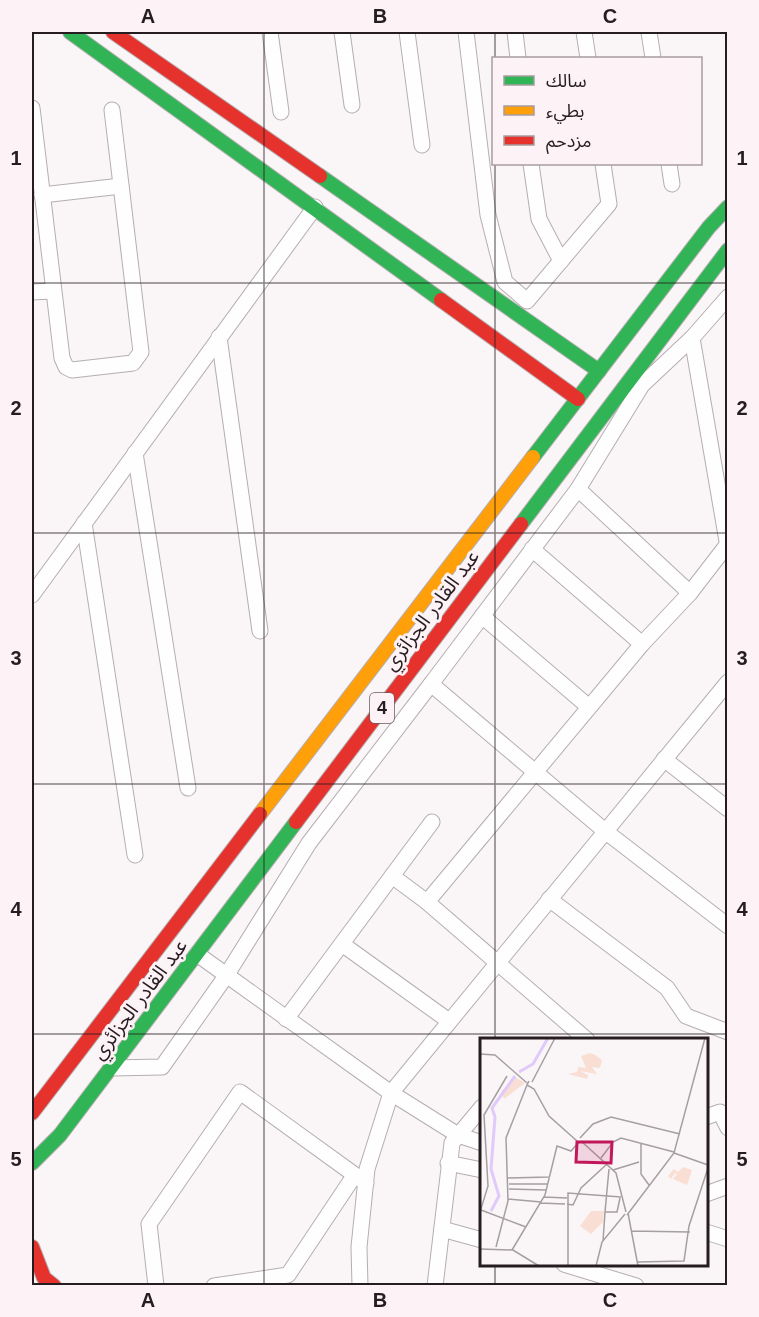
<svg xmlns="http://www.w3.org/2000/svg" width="759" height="1317" viewBox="0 0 759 1317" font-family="Helvetica,'Noto Sans Arabic',sans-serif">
  <rect width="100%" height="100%" fill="#faf5f7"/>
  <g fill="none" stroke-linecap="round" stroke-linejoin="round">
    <g stroke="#b5aeb1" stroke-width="17">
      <g id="street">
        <path d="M 270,32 L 281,112"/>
        <path d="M 342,32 L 352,105"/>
        <path d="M 407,32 L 422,145"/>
        <path d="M 466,32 L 488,215 L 505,282 L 527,301 L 609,204 L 603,164"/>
        <path d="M 515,32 L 518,58"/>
        <path d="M 584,32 L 588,58"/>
        <path d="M 649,32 L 653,58"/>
        <path d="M 32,108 L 62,358 L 66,367 L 72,370 L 133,363 L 141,352 L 112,110"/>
        <path d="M 531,164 L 539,219 L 561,261"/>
        <path d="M 669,164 L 672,184"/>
        <path d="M 42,195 L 121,186"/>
        <path d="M 32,292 L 53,291"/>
        <path d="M 219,337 L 260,631"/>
        <path d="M 692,338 L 728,547"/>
        <path d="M 135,453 L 188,788"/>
        <path d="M 578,489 L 690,593"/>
        <path d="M 84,523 L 135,855"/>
        <path d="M 532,549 L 642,644"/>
        <path d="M 32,595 L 315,207"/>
        <path d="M 482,616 L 589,707"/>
        <path d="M 431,684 L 578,489 L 642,385 L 692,338 L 728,297"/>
        <path d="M 664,759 L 728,809"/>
        <path d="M 392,876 L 427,902 L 587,1040"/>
        <path d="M 549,899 L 667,988 L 686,1016 L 728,1032"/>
        <path d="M 427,902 L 642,644 L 690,593 L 727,545"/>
        <path d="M 342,944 L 449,1021"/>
        <path d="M 197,954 L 391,1093 L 458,1135 L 482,1143"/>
        <path d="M 286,1019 L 432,822"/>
        <path d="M 111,1068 L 162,1067 L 226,976 L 309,843 L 431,684 L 605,831 L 728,926"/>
        <path d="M 706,1117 L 720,1112 L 728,1128"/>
        <path d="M 448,1163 L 482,1170"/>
        <path d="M 706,1194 L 728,1186"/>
        <path d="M 442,1229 L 482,1240"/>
        <path d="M 706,1232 L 728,1239"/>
        <path d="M 564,1264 L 636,1286"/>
        <path d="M 156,1286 L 149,1224 L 240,1092 L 366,1183"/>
        <path d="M 214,1286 L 288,1275 L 354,1176"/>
        <path d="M 360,1286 L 359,1247 L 367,1169 L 391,1093 L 728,682"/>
        <path d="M 435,1286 L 452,1143 L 482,1107"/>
      </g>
    </g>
    <g stroke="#b5aeb1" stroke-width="16">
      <g id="fast">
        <path d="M 70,32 L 441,300"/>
        <path d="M 320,176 L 599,371"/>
        <path d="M 533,457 L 709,227 L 728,207"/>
        <path d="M 521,524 L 728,250"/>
        <path d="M 32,1163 L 60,1135 L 296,822"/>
      </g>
    </g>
    <g stroke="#b5aeb1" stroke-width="16">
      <path id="slow" d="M 260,814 L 533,457"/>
    </g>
    <g stroke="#b5aeb1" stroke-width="16">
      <g id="jam">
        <path d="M 113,32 L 320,176"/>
        <path d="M 441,300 L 578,399"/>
        <path d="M 296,822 L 521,524"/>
        <path d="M 32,1113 L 260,814"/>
        <path d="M 32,1247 L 44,1278 L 54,1286"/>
      </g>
    </g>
    <use href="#street" stroke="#fefefe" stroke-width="15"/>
    <use href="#fast" stroke="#30b455" stroke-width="14"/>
    <use href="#slow" stroke="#ff9f0a" stroke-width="14"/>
    <use href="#jam" stroke="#e5322d" stroke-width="14"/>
  </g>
  <path fill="none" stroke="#261d20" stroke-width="1.5" stroke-opacity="0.55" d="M 264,32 L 264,1286M 495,32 L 495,58M 495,164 L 495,1040M 32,283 L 728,283M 32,533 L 728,533M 32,784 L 728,784M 32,1034 L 728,1034M 495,1264 L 495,1286"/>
  <g text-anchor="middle" stroke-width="6" stroke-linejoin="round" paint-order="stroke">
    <rect fill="#fdf2f6" stroke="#665d60" stroke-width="1.5" x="370" y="693" width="24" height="30" rx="4.5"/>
    <g font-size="18" font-weight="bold" fill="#261d20">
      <text x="382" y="714">4</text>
    </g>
    <g font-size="20" fill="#261d20" stroke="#fdf2f6">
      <text transform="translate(431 610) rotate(-53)" y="7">عبد القادر الجزائري</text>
      <text transform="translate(139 999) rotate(-53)" y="7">عبد القادر الجزائري</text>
    </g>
  </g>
  <g transform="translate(480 1038)">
    <rect width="228" height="228" fill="#faf5f7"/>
    <path d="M 110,15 L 132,23 L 115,17 L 122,22 L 120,30 L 112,29 L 117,36 L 100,33 L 108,37 L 107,41 L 88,36 L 97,34 L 98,29 L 106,30 L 101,18 ZM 35,39 L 45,45 L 24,61 L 21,54 ZM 203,129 L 212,132 L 207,147 L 193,141 L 197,136 L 195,135 L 191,141 L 188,138 L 194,131 L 198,134 ZM 111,173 L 124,173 L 123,184 L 111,196 L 100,188 Z" fill="#f9dfd3"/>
    <path fill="none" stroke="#dfcafb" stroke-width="3" d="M 39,34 L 53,26 L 68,0M 11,173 L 19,158 L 11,131 L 15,79 L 12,70 L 35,38"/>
    <path fill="none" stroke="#a59fa1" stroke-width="1.5" d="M 0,16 L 15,17 L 47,45M 49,43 L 47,47 L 54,51 L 69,78 L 97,103M 52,44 L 75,0M 100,100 L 113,86 L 131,79 L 200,96M 101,103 L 136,135 L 146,174M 161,106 L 161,136 L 169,147M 194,115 L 228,127M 121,120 L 133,104 L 141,100 L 194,114M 129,131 L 125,174 L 137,174 L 140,160M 133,132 L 159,124M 28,140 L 70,139M 29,146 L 67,146M 29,151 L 66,152M 64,159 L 87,160M 28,161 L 61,164M 60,165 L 85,166M 87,166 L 93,167 L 101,150 L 127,126M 1,172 L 46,189M 0,174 L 8,148 L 4,77 L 27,38M 148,175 L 158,228M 147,177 L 194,115 L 225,0M 151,193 L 210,194M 123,203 L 125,174M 16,209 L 28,163 L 26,100 L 47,47M 0,211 L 33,212 L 59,228M 32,212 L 65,157 L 77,108 L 91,113 L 99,104M 157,224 L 204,223 L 209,188 L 228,130M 88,228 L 88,155 L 141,159M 116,228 L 122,204 L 145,176"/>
    <path fill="#c2185b" fill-opacity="0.15" stroke="#c2185b" stroke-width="3" d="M 97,104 L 132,104 L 131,125 L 96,124 Z"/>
    <rect width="228" height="228" fill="none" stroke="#261d20" stroke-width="3"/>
  </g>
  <rect width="759" height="1317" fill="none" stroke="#fdf2f6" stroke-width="66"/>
  <rect x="492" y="57" width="210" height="108" fill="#fdf2f6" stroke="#a79da0" stroke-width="1.5"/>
  <rect x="504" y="76" width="30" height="9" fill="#30b455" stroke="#a79da0" stroke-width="1.5"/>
  <text x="546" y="87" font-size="18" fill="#261d20">سالك</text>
  <rect x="504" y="106" width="30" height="9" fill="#ff9f0a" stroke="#a79da0" stroke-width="1.5"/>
  <text x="546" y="117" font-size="18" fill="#261d20">بطيء</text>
  <rect x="504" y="136" width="30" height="9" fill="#e5322d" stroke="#a79da0" stroke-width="1.5"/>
  <text x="546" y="147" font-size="18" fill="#261d20">مزدحم</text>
  <rect x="33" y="33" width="693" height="1251" fill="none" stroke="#261d20" stroke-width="2"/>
  <g font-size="20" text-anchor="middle" font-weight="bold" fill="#261d20">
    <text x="148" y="23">A</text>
    <text x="380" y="23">B</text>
    <text x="610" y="23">C</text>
    <text x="16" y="165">1</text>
    <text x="742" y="165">1</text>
    <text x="16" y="415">2</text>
    <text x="742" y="415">2</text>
    <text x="16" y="665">3</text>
    <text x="742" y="665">3</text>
    <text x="16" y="916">4</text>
    <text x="742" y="916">4</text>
    <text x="16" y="1166">5</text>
    <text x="742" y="1166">5</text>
    <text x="148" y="1307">A</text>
    <text x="380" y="1307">B</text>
    <text x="610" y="1307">C</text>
  </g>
</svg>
